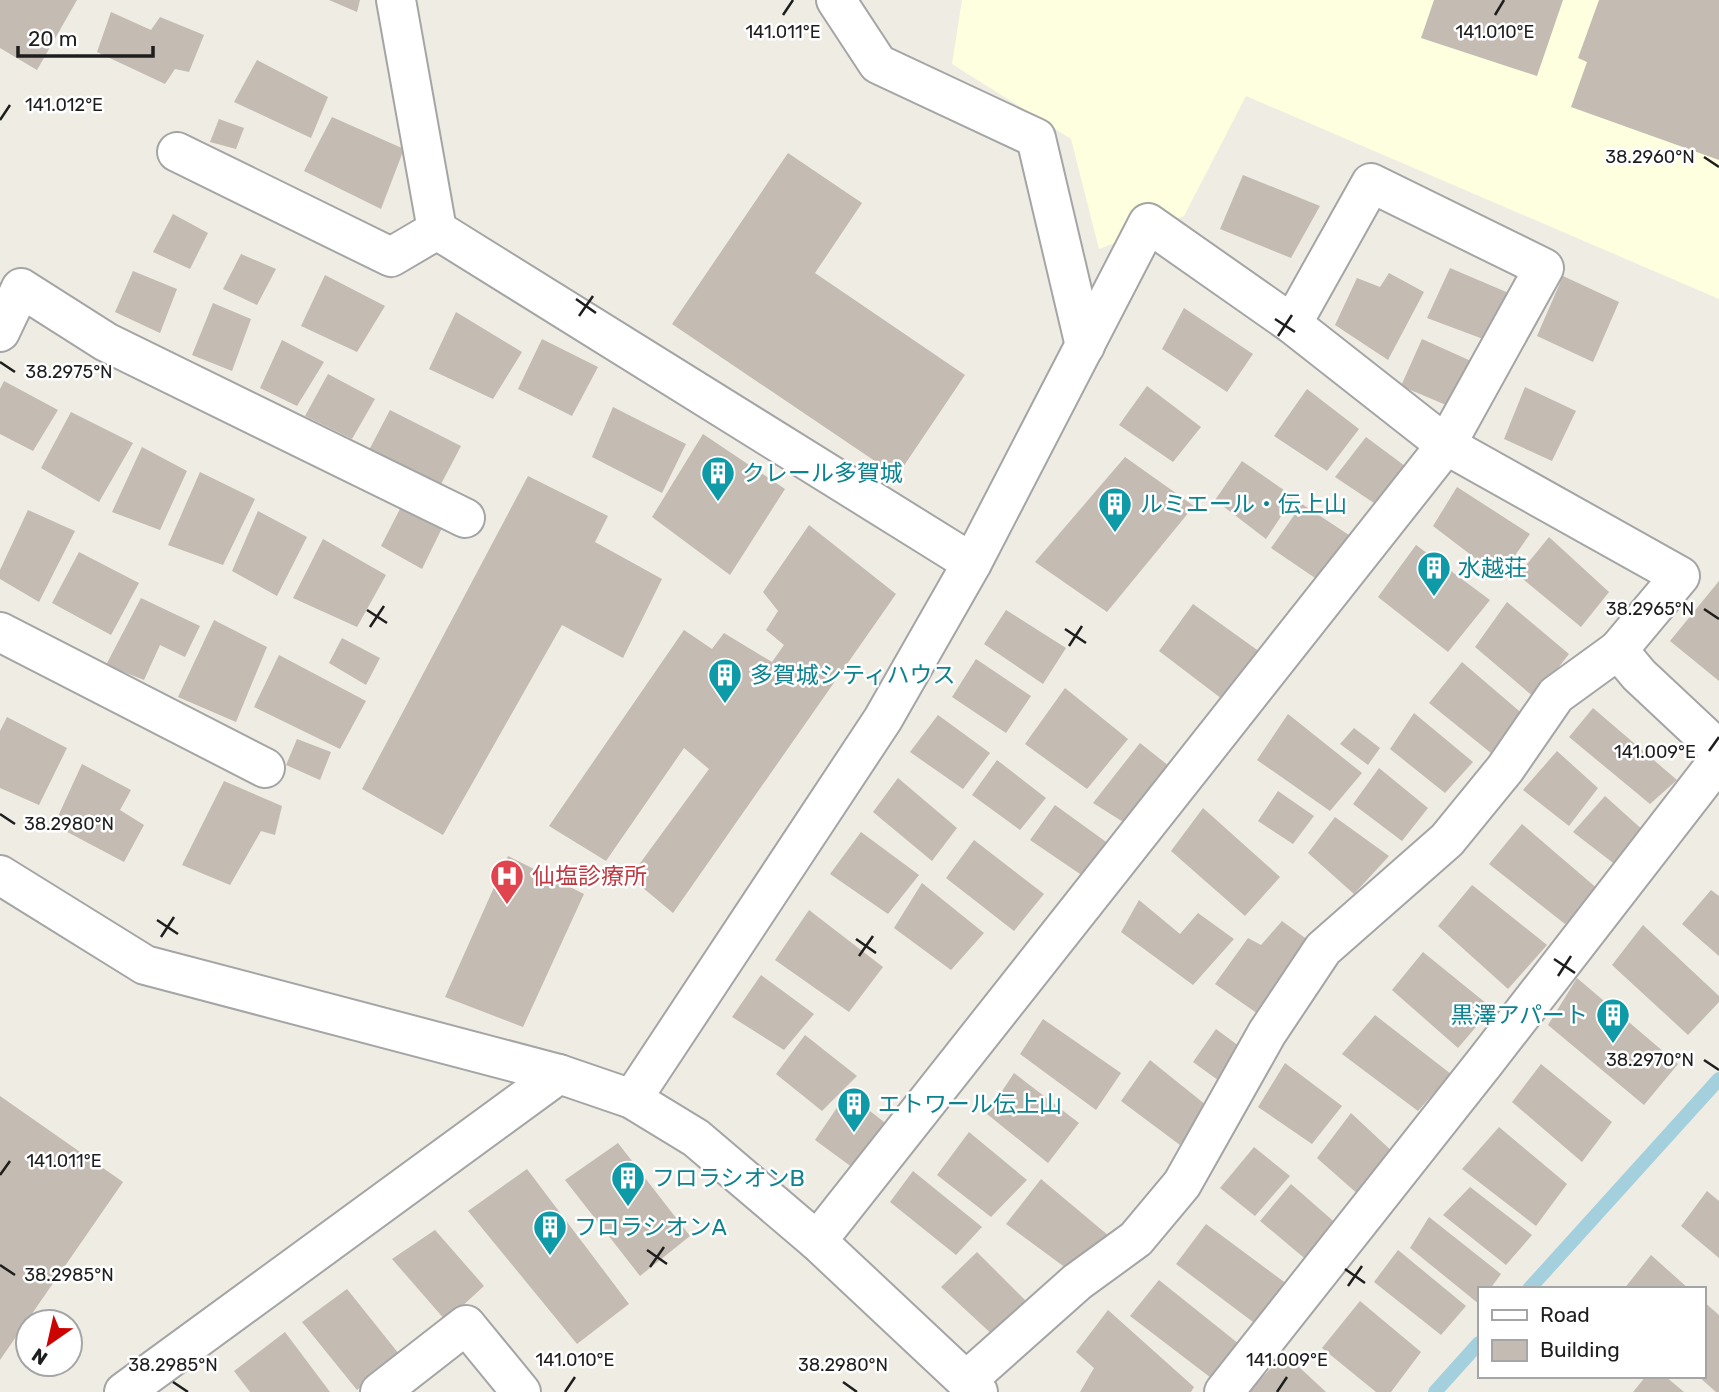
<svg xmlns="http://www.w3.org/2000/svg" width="1719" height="1392" viewBox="0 0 1719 1392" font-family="Rubik,'Noto Sans JP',sans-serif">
  <rect width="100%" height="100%" fill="#efece4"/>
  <path fill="#feffde" d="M 962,0 L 1719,0 L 1719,299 L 1246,96 L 1184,216 L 1099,249 L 1071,139 L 952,64 Z"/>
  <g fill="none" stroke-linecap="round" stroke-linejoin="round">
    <g stroke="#a4d0de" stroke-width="14">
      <path d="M 1529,1289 L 1719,1079"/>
      <path d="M 1435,1392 L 1479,1343"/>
    </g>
  </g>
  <g fill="#c4bbb3">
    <path d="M 0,0 L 77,0 L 37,70 L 0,48 Z"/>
    <path d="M 329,0 L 360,0 L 357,12 Z"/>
    <path d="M 1434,0 L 1563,0 L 1537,76 L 1421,38 Z"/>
    <path d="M 1599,0 L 1719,0 L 1719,160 L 1571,107 L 1587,62 L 1578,58 Z"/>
    <path d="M 111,12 L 151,30 L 160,17 L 204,35 L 189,72 L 175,69 L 165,84 L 97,52 Z"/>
    <path d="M 257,60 L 328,97 L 311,138 L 234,102 Z"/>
    <path d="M 332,117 L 404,149 L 381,209 L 304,171 Z"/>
    <path d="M 219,119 L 244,128 L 236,149 L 210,142 Z"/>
    <path d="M 788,153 L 862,203 L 815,273 L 965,375 L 897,476 L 672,324 Z"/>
    <path d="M 1243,175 L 1320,206 L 1291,258 L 1220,229 Z"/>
    <path d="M 173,214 L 208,233 L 190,269 L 153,252 Z"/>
    <path d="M 241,254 L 276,269 L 257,305 L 223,289 Z"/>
    <path d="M 1450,268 L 1511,294 L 1491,342 L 1427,318 Z"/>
    <path d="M 133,271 L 177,289 L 160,333 L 115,312 Z"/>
    <path d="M 1389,273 L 1424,292 L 1388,360 L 1335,325 L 1357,278 L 1380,287 Z"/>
    <path d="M 325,275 L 385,306 L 357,352 L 301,326 Z"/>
    <path d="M 1563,276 L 1619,302 L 1593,362 L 1537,336 Z"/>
    <path d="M 213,303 L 251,319 L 232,371 L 192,355 Z"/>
    <path d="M 1184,308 L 1253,354 L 1227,392 L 1162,349 Z"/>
    <path d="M 456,312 L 522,352 L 493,399 L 429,369 Z"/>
    <path d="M 542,339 L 598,367 L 572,416 L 518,389 Z"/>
    <path d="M 1422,339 L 1471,361 L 1446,405 L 1401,386 Z"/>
    <path d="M 282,340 L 324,362 L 297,406 L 260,388 Z"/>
    <path d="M 328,374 L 375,399 L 352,439 L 305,416 Z"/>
    <path d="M 4,381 L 58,410 L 33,451 L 0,434 L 0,389 Z"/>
    <path d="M 1147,386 L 1201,427 L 1173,462 L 1119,425 Z"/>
    <path d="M 1525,387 L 1576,411 L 1552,461 L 1504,439 Z"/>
    <path d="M 1307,389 L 1359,429 L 1327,471 L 1274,436 Z"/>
    <path d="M 613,407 L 686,444 L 662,493 L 592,457 Z"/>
    <path d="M 390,410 L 461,446 L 440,486 L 368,452 Z"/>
    <path d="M 71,412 L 133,443 L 99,502 L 41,468 Z"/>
    <path d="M 703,434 L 785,489 L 730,575 L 652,517 Z"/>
    <path d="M 1366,437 L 1409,469 L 1380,507 L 1335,477 Z"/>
    <path d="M 142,447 L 187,471 L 160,530 L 112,512 Z"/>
    <path d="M 1125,457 L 1194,506 L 1107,612 L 1035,562 Z"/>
    <path d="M 1242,461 L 1294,497 L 1266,539 L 1215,500 Z"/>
    <path d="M 200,472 L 255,499 L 223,565 L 168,545 Z"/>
    <path d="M 528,476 L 608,516 L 595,542 L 662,579 L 623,658 L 562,625 L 443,835 L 362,789 Z"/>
    <path d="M 1457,487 L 1530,534 L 1500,577 L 1433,526 Z"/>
    <path d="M 1302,504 L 1355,539 L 1321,582 L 1271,548 Z"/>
    <path d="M 401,507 L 442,528 L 422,569 L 381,546 Z"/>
    <path d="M 28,510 L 75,531 L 39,602 L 0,579 L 0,570 Z"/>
    <path d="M 258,511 L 307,537 L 277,596 L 232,571 Z"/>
    <path d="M 809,525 L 896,594 L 673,913 L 630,877 L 709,769 L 684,748 L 606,861 L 549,826 L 684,630 L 712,649 L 724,633 L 772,662 L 784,645 L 766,630 L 778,611 L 763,592 Z"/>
    <path d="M 1549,537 L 1609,592 L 1581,627 L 1518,575 Z"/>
    <path d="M 323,539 L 386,575 L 357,627 L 293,598 Z"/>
    <path d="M 1416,545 L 1490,600 L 1448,652 L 1378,597 Z"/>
    <path d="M 79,552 L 139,583 L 111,635 L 52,603 Z"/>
    <path d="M 1719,581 L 1719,681 L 1670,641 Z"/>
    <path d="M 141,598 L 200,626 L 185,657 L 160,645 L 144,680 L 106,665 Z"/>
    <path d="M 1507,602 L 1569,654 L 1535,698 L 1475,647 Z"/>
    <path d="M 1193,604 L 1260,652 L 1222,699 L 1159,651 Z"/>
    <path d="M 1006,610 L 1066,648 L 1043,684 L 984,644 Z"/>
    <path d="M 214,620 L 267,647 L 236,722 L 178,697 Z"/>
    <path d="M 342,638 L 380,658 L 366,685 L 329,663 Z"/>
    <path d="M 279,655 L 366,701 L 340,749 L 254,707 Z"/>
    <path d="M 976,659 L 1031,696 L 1006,733 L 952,697 Z"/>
    <path d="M 1462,662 L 1525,716 L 1491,753 L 1429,703 Z"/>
    <path d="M 1065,688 L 1128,739 L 1087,789 L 1025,744 Z"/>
    <path d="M 1593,708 L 1677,780 L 1650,804 L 1569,737 Z"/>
    <path d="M 1414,713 L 1473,762 L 1445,793 L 1390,749 Z"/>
    <path d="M 1288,714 L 1362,773 L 1330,811 L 1257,760 Z"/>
    <path d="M 938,715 L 990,753 L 963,789 L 910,752 Z"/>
    <path d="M 7,717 L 67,748 L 39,805 L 0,788 L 0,731 Z"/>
    <path d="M 1354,728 L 1380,748 L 1368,765 L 1340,744 Z"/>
    <path d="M 297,739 L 331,752 L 320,780 L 286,765 Z"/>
    <path d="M 1140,743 L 1174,770 L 1128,825 L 1093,803 Z"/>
    <path d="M 1557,751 L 1598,788 L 1569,826 L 1523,790 Z"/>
    <path d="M 997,760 L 1046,798 L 1020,830 L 972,795 Z"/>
    <path d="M 82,764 L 131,790 L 120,810 L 144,825 L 124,862 L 54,825 Z"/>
    <path d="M 1379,768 L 1428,808 L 1402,841 L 1353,804 Z"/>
    <path d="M 898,778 L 957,828 L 932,861 L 873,812 Z"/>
    <path d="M 224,781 L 282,806 L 275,835 L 261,831 L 230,885 L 182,865 Z"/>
    <path d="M 1278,791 L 1314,816 L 1293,844 L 1258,821 Z"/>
    <path d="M 1605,796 L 1645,832 L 1617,866 L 1573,832 Z"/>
    <path d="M 1055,805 L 1109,844 L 1083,876 L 1030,840 Z"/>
    <path d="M 1203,808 L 1280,877 L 1245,916 L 1171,851 Z"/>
    <path d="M 1335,817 L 1389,856 L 1354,894 L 1308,853 Z"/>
    <path d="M 1522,824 L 1599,890 L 1565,924 L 1489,864 Z"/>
    <path d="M 861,832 L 919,875 L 888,914 L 830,874 Z"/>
    <path d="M 974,840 L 1044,894 L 1014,931 L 946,878 Z"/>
    <path d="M 508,856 L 584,894 L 523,1027 L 445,997 Z"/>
    <path d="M 922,883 L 984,933 L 951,970 L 894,928 Z"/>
    <path d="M 1472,885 L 1547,945 L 1508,989 L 1438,926 Z"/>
    <path d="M 1711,890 L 1719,896 L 1719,956 L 1682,924 Z"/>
    <path d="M 1139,900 L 1180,934 L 1198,913 L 1234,939 L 1193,985 L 1121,932 Z"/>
    <path d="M 809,910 L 883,967 L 849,1012 L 775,960 Z"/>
    <path d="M 1282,921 L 1312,943 L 1261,1016 L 1215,984 L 1248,938 L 1261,945 Z"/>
    <path d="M 1643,925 L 1719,996 L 1719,1002 L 1688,1035 L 1612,965 Z"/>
    <path d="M 1423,952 L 1492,1008 L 1458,1048 L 1392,990 Z"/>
    <path d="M 761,975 L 814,1014 L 784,1050 L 732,1017 Z"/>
    <path d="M 1577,978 L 1678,1064 L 1644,1105 L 1548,1025 Z"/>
    <path d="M 1375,1015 L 1451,1074 L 1418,1111 L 1342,1054 Z"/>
    <path d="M 1043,1019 L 1121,1073 L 1096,1110 L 1020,1054 Z"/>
    <path d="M 1216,1029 L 1247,1052 L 1226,1086 L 1193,1062 Z"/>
    <path d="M 805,1035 L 857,1076 L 822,1111 L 776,1074 Z"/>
    <path d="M 1150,1060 L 1206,1105 L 1180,1145 L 1121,1101 Z"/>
    <path d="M 1285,1063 L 1342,1106 L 1312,1144 L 1258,1107 Z"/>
    <path d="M 1541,1064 L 1612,1122 L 1582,1162 L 1512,1102 Z"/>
    <path d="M 1014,1073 L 1079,1123 L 1048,1163 L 987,1114 Z"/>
    <path d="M 847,1093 L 893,1129 L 860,1173 L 815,1140 Z"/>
    <path d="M 0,1096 L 123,1182 L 0,1360 Z"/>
    <path d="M 1351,1113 L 1396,1155 L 1360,1196 L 1317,1158 Z"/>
    <path d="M 1499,1127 L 1567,1184 L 1536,1226 L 1462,1169 Z"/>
    <path d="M 969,1132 L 1027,1180 L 991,1217 L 937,1175 Z"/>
    <path d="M 618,1143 L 690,1236 L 640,1276 L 565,1180 Z"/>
    <path d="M 1254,1147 L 1290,1176 L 1255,1216 L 1220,1188 Z"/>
    <path d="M 527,1169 L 629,1304 L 577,1344 L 468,1211 Z"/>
    <path d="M 913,1171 L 982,1227 L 956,1255 L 890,1202 Z"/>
    <path d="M 1041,1179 L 1109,1236 L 1070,1271 L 1006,1224 Z"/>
    <path d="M 1291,1184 L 1339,1226 L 1309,1262 L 1260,1221 Z"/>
    <path d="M 1470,1187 L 1532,1235 L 1506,1265 L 1443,1215 Z"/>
    <path d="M 1707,1191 L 1719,1201 L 1719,1258 L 1681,1226 Z"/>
    <path d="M 1429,1217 L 1501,1274 L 1490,1289 L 1479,1289 L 1479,1304 L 1410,1248 Z"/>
    <path d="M 1206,1224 L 1287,1284 L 1253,1322 L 1176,1264 Z"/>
    <path d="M 435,1230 L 484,1286 L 446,1321 L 392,1259 Z"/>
    <path d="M 1398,1250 L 1466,1306 L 1441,1335 L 1374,1282 Z"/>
    <path d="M 977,1252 L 1030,1305 L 996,1338 L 941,1287 Z"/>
    <path d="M 1651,1255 L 1689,1289 L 1624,1289 Z"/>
    <path d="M 1159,1280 L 1244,1348 L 1219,1384 L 1130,1316 Z"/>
    <path d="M 347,1289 L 399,1354 L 357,1390 L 302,1322 Z"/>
    <path d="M 1360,1301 L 1421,1352 L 1391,1392 L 1376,1392 L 1322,1348 Z"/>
    <path d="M 1703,1301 L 1719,1315 L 1719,1392 L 1716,1392 L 1698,1376 L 1703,1376 Z"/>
    <path d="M 1108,1310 L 1194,1387 L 1191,1392 L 1080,1392 L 1094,1368 L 1076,1352 Z"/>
    <path d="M 285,1332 L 330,1392 L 250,1392 L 234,1371 Z"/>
    <path d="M 1285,1354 L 1326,1392 L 1248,1392 Z"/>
    <path d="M 1646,1376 L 1665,1376 L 1684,1392 L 1633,1392 Z"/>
  </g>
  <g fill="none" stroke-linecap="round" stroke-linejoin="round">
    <g stroke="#a5a5a5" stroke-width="42">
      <g id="minor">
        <path d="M 396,0 L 437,230 L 972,563 L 1148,223 L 1292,324 L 1446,445 L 1680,576 L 1618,650 L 1639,675 L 1719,750"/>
        <path d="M 836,0 L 878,64 L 1036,138 L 1085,346"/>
        <path d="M 177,152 L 391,257 L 437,230"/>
        <path d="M 0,332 L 21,288 L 106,342 L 465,518"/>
        <path d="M 0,632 L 265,768"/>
        <path d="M 0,875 L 145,965 L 559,1074 L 632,1099 L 696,1138 L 817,1241 L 978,1392"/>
        <path d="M 632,1099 L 883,719 L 972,563"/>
        <path d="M 817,1241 L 1446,445 L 1544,268 L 1371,183 L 1292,324"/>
        <path d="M 966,1381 L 1077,1282 L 1136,1239 L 1182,1184 L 1267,1033 L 1323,949 L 1447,840 L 1505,769 L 1556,695 L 1618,650"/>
        <path d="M 124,1392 L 559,1074"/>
        <path d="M 380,1392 L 466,1325 L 521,1392"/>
        <path d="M 1224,1392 L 1485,1062 L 1719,760"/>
      </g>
    </g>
    <use href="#minor" stroke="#fff" stroke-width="38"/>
  </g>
  <path fill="none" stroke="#1e1e1e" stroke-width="2.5" d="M 783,15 L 793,0M 1495,15 L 1504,0M 0,120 L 10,105M 1704,157 L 1719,167M 576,299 L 596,313M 579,316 L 593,296M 1275,319 L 1295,332M 1278,336 L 1292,315M 0,362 L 15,372M 1704,609 L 1719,619M 367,610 L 387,623M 370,627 L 384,606M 1065,629 L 1086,643M 1069,646 L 1082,626M 1709,751 L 1719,737M 0,814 L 15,824M 157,920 L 178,934M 161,937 L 174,917M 856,939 L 876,953M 859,956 L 873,936M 1554,959 L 1575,973M 1558,976 L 1571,956M 1704,1060 L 1719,1070M 0,1175 L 10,1161M 647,1250 L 667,1264M 0,1265 L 15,1275M 650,1267 L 664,1247M 1345,1269 L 1365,1283M 1348,1286 L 1362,1266M 173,1382 L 188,1392M 843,1382 L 857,1392M 565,1392 L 575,1377M 1277,1392 L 1287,1377"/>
  <defs>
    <g id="building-pin" transform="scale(1.75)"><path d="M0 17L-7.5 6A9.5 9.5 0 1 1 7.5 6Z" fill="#0f9aa8" stroke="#fff"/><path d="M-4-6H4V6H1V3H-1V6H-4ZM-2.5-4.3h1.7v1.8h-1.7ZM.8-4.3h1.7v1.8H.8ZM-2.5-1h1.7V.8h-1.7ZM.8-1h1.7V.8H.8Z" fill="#fff"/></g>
    <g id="hospital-pin" transform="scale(1.75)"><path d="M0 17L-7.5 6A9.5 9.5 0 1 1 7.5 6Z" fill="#e0444e" stroke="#fff"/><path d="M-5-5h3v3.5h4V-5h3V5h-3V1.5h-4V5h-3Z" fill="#fff"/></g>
  </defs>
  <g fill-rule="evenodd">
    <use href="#building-pin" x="718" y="473"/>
    <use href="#building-pin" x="1115" y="504"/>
    <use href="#building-pin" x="1434" y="568"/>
    <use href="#building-pin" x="725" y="675"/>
    <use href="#hospital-pin" x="507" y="876"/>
    <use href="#building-pin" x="1613" y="1015"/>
    <use href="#building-pin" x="854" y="1104"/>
    <use href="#building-pin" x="628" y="1178"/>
    <use href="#building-pin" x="550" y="1227"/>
  </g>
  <g text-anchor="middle" stroke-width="5" stroke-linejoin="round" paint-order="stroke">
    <g font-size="23" fill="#0d838f" stroke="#fff" text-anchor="start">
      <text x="742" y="481">クレール多賀城</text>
      <text x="1140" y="512">ルミエール・伝上山</text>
      <text x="1458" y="576">水越荘</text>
      <text x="750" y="683">多賀城シティハウス</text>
      <text x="1588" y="1023" text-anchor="end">黒澤アパート</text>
      <text x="878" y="1112">エトワール伝上山</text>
      <text x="652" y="1186">フロラシオンB</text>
      <text x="574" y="1235">フロラシオンA</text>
    </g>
    <g font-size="23" fill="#be3a42" stroke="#fff" text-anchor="start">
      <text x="532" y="884">仙塩診療所</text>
    </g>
  </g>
  <g font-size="18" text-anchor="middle" fill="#1e1e1e" stroke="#fff" stroke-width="5" stroke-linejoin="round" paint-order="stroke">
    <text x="783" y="38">141.011°E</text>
    <text x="1495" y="38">141.010°E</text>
    <text x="64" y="111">141.012°E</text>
    <text x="1650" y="163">38.2960°N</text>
    <text x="69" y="378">38.2975°N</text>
    <text x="1650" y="615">38.2965°N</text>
    <text x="1655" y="758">141.009°E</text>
    <text x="69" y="830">38.2980°N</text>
    <text x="1650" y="1066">38.2970°N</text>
    <text x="64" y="1167">141.011°E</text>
    <text x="69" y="1281">38.2985°N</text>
    <text x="575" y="1366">141.010°E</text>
    <text x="1287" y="1366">141.009°E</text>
    <text x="173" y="1371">38.2985°N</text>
    <text x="843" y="1371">38.2980°N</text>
  </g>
  <rect x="1478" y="1287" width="228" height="91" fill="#ffffff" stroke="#a5a5a5" stroke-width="2"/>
  <rect x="1492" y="1310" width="35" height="10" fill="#ffffff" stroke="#a5a5a5" stroke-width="2"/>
  <text x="1540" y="1322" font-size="21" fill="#1e1e1e">Road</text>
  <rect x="1492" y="1340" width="35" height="21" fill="#c4bbb3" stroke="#a5a5a5" stroke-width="2"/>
  <text x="1540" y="1357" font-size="21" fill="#1e1e1e">Building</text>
  <g transform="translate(49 1343) rotate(214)"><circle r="33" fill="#ffffff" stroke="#a5a5a5" stroke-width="2"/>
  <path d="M0-5L12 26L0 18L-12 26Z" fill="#cd0300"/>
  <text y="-10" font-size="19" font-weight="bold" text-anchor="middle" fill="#1e1e1e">N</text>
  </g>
  <path d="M18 46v10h135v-10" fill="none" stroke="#1e1e1e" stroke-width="3.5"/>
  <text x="28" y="46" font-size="21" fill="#1e1e1e" stroke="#ffffff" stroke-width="5" paint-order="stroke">20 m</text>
</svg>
